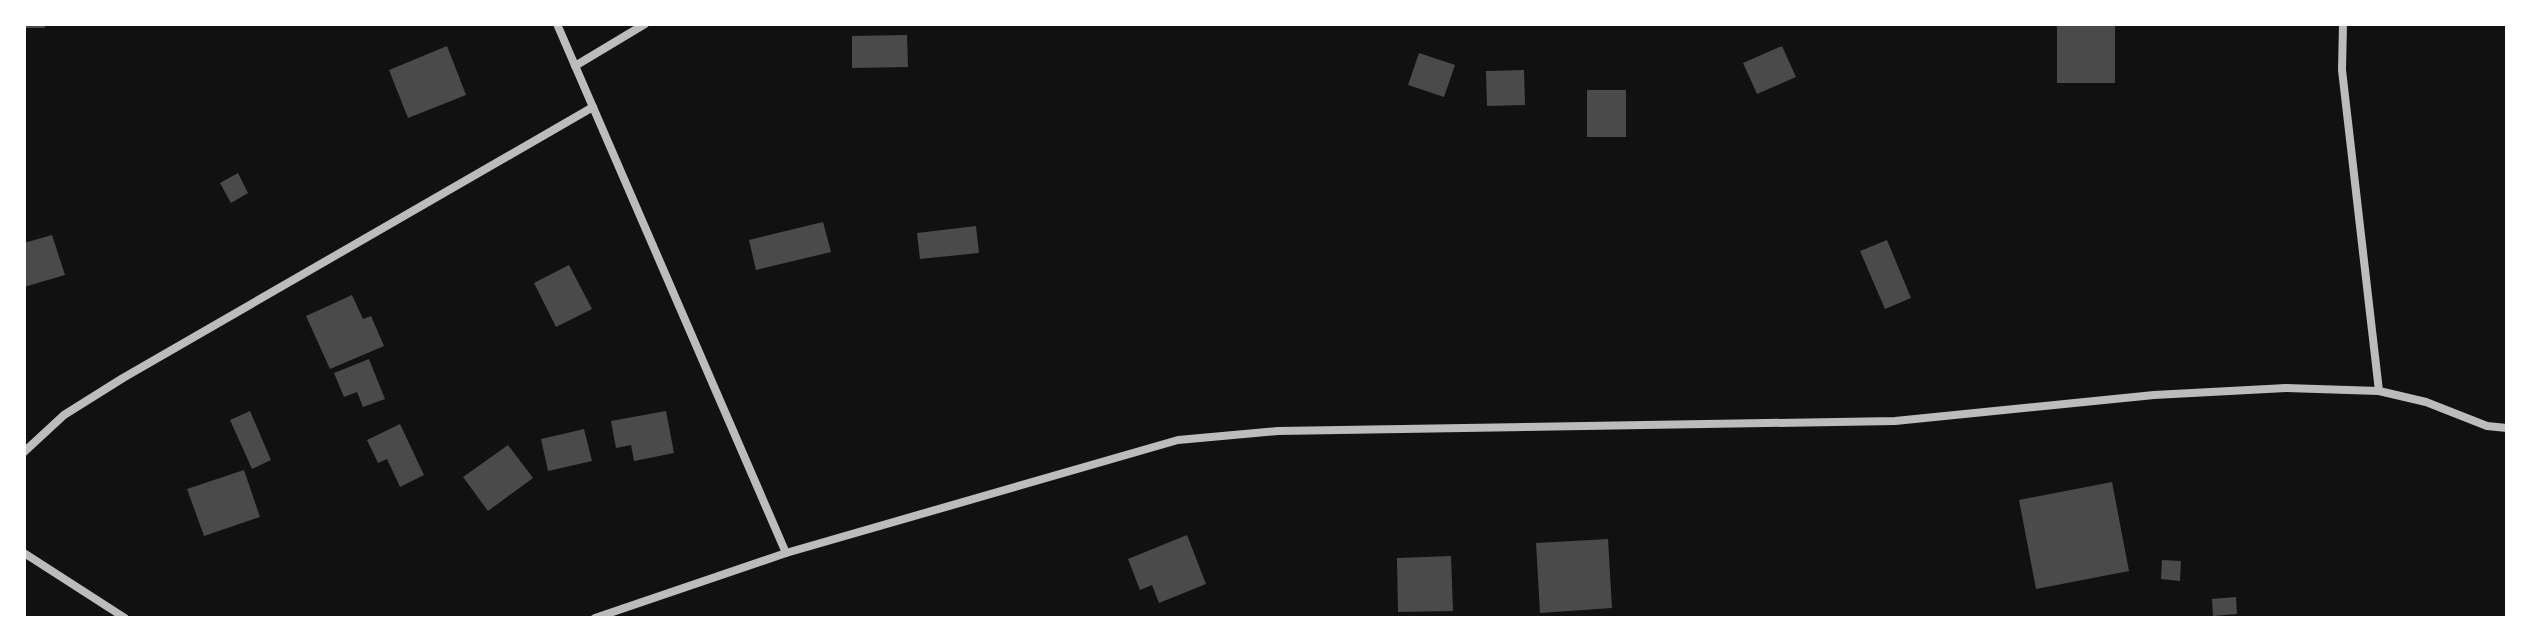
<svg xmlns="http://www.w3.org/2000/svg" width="2531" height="642" viewBox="0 0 2531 642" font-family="'Sofia Sans Condensed',sans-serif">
  <rect width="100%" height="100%" fill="#111"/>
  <g fill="#4a4a4a">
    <rect x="26" y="24" width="19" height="4"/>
    <rect x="2057" y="24" width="58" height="59"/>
    <path d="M 907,35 L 908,67 L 852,68 L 852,36 Z"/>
    <path d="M 447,46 L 466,95 L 408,118 L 389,70 Z"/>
    <path d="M 1782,46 L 1796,77 L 1757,94 L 1743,63 Z"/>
    <path d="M 1419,53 L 1455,65 L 1444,97 L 1408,85 Z"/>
    <path d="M 1524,70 L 1525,105 L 1487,106 L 1486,71 Z"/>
    <rect x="1587" y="90" width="39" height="47"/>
    <path d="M 238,173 L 248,193 L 231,203 L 220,183 Z"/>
    <path d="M 823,222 L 831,252 L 756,270 L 749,240 Z"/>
    <path d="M 976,226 L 979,253 L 920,259 L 917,233 Z"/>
    <path d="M 52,235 L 65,275 L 24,287 L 24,243 Z"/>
    <path d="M 1887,240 L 1911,298 L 1885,309 L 1860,251 Z"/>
    <path d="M 569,265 L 592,309 L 556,327 L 534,283 Z"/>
    <path d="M 352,295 L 363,319 L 371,316 L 384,346 L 330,369 L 306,316 Z"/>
    <path d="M 369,359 L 385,399 L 363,407 L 357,392 L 344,397 L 334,373 Z"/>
    <path d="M 250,411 L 271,460 L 252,469 L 230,420 Z"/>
    <path d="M 666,411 L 674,453 L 634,461 L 631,445 L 616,448 L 611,421 Z"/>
    <path d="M 400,424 L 424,475 L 400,487 L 387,459 L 378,463 L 367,440 Z"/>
    <path d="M 584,429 L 592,461 L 548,471 L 541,439 Z"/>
    <path d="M 508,445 L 533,478 L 488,511 L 463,477 Z"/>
    <path d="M 244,470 L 260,517 L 204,536 L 187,489 Z"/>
    <path d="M 2112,482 L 2129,571 L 2036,589 L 2019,500 Z"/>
    <path d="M 1187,535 L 1206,584 L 1159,603 L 1152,585 L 1140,590 L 1128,559 Z"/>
    <path d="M 1608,539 L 1612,608 L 1540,613 L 1536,543 Z"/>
    <path d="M 1451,556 L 1453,611 L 1398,612 L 1397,558 Z"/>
    <path d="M 2162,560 L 2181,561 L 2180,581 L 2161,579 Z"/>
    <path d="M 2236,597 L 2237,614 L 2213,616 L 2212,599 Z"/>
  </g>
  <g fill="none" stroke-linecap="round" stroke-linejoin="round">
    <g stroke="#bcbcbc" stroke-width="8">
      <path d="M 557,24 L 786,553"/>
      <path d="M 2343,24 L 2342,70 L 2379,391"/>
      <path d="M 575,66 L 645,24"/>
      <path d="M 24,452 L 64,415 L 123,378 L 593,107"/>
      <path d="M 24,553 L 125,618"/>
      <path d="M 595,618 L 786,553 L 1178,440 L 1278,431 L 1895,421 L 2154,395 L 2286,388 L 2379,391 L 2426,402 L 2487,426 L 2507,428"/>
    </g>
  </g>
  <rect width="2531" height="642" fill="none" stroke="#ffffff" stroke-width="52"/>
</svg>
